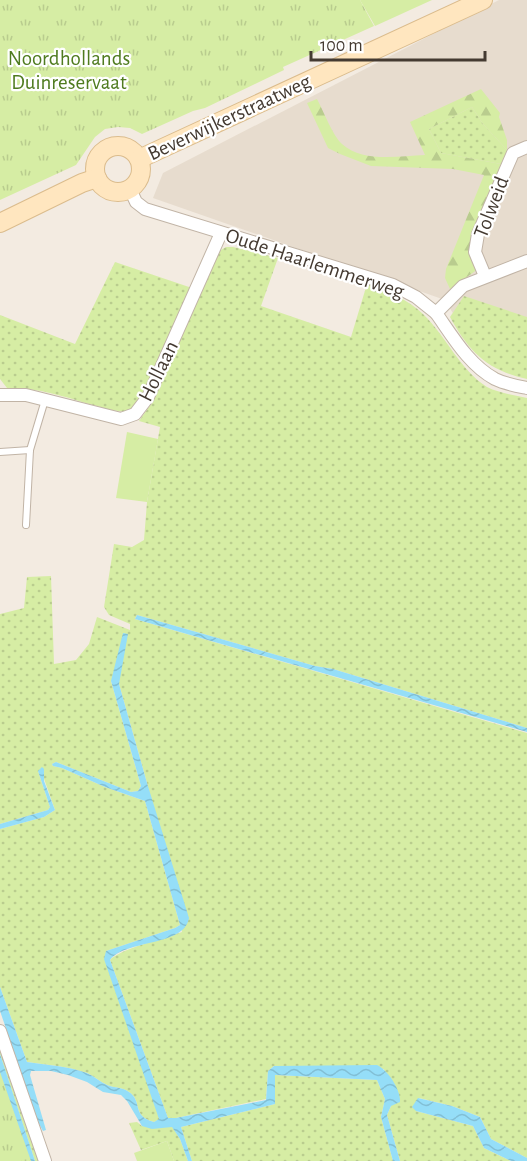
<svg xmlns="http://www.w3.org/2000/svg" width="527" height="1161" viewBox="0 0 527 1161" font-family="'Alegreya Sans',sans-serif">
  <defs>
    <pattern id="grass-dots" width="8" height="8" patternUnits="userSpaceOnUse" patternTransform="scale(1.5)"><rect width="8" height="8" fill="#d6eda4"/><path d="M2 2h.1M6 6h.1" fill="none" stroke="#b9cc8e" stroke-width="1.8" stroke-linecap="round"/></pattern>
    <pattern id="forest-firs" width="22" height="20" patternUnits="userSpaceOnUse" patternTransform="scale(1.5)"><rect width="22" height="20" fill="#d6eda4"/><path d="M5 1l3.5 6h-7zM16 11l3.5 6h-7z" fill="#b9cc8e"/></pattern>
    <pattern id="park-tufts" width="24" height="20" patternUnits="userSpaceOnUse" patternTransform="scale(1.5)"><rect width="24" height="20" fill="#d6eda4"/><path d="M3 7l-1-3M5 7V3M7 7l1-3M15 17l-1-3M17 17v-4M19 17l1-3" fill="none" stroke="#b9cc8e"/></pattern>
    <pattern id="water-waves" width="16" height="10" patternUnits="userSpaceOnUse" patternTransform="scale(1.5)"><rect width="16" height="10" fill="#95def8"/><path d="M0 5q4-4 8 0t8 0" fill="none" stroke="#82bfd5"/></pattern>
  </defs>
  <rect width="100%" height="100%" fill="#f3ebe1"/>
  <path fill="#e7dcce" d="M 499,0 L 527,0 L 527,369 L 476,352 L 445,300 L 153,198 L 163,173 Z"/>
  <g fill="url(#grass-dots)">
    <path d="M 472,107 L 483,124 L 507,150 L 501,164 L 441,153 L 429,129 Z"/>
    <path d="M 226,247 L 233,247 L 278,258 L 261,306 L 351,337 L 367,284 C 386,290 409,300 423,314 C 446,336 460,370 487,387 C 499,393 514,395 527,398 L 527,728 L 333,669 L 315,666 L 137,615 L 135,619 L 527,733 L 527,1158 L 491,1139 L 480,1117 L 452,1106 L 419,1098 L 416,1111 L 473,1126 L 484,1148 L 511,1161 L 400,1161 L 387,1115 L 391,1106 L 384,1069 L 274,1066 L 268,1071 L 266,1099 L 176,1118 L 168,1118 L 110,960 C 118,950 167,937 182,932 L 147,783 L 119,684 L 111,681 L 141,786 L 138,791 L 131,792 L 56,762 L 52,764 L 53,766 L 62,768 L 105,787 L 145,801 L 180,925 L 175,928 L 106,951 L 160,1119 L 154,1122 C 131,1116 143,1101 129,1092 C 123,1087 114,1088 107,1085 C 100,1082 94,1076 87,1073 C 68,1066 46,1065 27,1062 L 0,987 L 0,829 L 44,817 L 55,810 L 42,773 L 38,771 L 50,807 L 48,810 L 0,824 L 0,614 L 24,608 L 27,577 L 51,576 L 54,664 L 76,660 L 89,644 L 97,617 L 130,630 L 130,624 L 109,615 L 104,607 L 114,544 L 132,547 L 144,540 L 147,502 L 160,427 L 139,421 L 151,404 L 217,256 L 221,250 Z"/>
    <path d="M 115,262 L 192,288 L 140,400 L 130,411 C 116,413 103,407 89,404 C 63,396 35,387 7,388 L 0,379 L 0,315 L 75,344 Z"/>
    <path d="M 464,296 L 527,317 L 527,379 C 487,370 469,352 450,317 Z"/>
    <path d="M 0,1040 L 40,1161 L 35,1161 L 0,1055 Z"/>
    <path d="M 275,1075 L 377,1080 L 385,1099 L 381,1117 L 393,1161 L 192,1161 L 181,1127 L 275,1104 Z"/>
    <path d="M 137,1122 L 142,1126 L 172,1126 L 180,1139 L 188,1161 L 174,1161 L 167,1141 L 141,1150 L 129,1123 Z"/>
  </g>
  <path fill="url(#forest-firs)" d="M 481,89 L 500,113 L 499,117 L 507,140 L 507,150 L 483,124 L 472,107 L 429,129 L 441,153 L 501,164 L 471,239 L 471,252 L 478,268 L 474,272 L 450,289 L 445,278 L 446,269 L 484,175 L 453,169 L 371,166 L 340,154 L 328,148 L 307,103 L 317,99 C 323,110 333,136 342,144 C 363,163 398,156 425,155 L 410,122 Z"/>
  <g fill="url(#park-tufts)">
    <path d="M 0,0 L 360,0 L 374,26 L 283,67 L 284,70 L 205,108 L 193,111 L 142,134 L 130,128 L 118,127 L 105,129 L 95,137 L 76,165 L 0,200 Z"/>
    <path d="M 0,1069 L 32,1161 L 0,1161 Z"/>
  </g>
  <g fill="#d6eda4">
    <path d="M 360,0 L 432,0 L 375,26 Z"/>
    <path d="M 127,432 L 158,439 L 147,502 L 116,498 Z"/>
    <path d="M 167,1141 L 174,1161 L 137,1161 L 134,1153 Z"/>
  </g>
  <g fill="url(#water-waves)">
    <path d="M 137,615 L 315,666 L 333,669 L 527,728 L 527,732 L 135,619 Z"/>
    <path d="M 123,633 L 128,634 L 119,684 L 147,783 L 189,918 C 184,947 126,939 110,960 L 168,1118 L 176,1118 L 266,1100 L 268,1071 L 274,1066 L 377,1065 C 388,1070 401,1090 400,1102 L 391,1106 L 387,1115 L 400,1161 L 393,1161 L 381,1117 L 385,1099 L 377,1080 L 275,1075 L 275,1104 L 181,1127 L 192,1161 L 188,1161 L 180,1139 L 172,1127 L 152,1129 L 142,1126 L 127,1101 L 121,1095 L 103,1092 L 87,1082 L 68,1075 L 51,1071 L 31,1071 L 30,1075 L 46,1130 L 43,1131 L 38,1122 L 0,1011 L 0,987 L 27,1062 C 46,1065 68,1066 87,1073 C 94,1076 100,1082 107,1085 C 114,1088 123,1087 129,1092 C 143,1101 131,1116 154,1122 L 159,1119 L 104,959 L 106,951 L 175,928 L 180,925 L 145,801 L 105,787 L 62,768 L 53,766 L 52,764 L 56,762 L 131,792 L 138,791 L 141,786 L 111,681 Z"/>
    <path d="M 42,767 L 44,769 L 44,781 L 55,810 L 44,817 L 0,829 L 0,824 L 48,810 L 50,807 L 38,771 Z"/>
    <path d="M 0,1055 L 0,1054 L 35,1161 L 31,1161 L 0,1072 Z"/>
    <path d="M 418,1098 L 452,1106 L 480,1117 L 491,1139 L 527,1158 L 527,1161 L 511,1161 L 484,1148 L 473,1126 L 416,1111 L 412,1107 Z"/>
  </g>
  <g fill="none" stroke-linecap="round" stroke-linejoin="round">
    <g stroke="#c1b4a6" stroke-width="8">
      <g id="lane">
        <path d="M 0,452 L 30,450"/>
        <path d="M 26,525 L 30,450 L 45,400"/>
      </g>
    </g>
    <g stroke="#c1b4a6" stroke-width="14">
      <g id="street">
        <path d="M 130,189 L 136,202 L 145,209 L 393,285 L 416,297 L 436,313 L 463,286 L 527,261"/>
        <path d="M 485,276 L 475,252 L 478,234 L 513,153 L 527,147"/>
        <path d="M 436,313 C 453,337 469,365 495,379 C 505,384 517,386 527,388"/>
        <path d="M 0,395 L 26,395 L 121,419 L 135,414 L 148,397 L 221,233"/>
        <path d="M 0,1031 L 45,1161"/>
      </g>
    </g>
    <g stroke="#dbbc8d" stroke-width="20">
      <g id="secondary">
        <circle cx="118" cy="169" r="23"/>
        <path d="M 139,159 L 483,0"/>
        <path d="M 0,223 L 82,183 L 97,178"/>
      </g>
    </g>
    <use href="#lane" stroke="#fff" stroke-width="6"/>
    <use href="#street" stroke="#fff" stroke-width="12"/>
    <use href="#secondary" stroke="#ffe6bf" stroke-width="18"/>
  </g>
  <g text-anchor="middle" stroke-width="4.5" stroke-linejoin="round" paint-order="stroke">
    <g font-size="21" fill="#4f7b1f" stroke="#fff">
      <text x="69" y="65">Noordhollands<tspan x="69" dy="24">Duinreservaat</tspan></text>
    </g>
    <g font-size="21" fill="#443a31" stroke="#fff">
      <text transform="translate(229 117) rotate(-25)" y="7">Beverwijkerstraatweg</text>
      <text transform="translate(491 207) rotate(-69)" y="7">Tolweid</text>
      <text transform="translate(315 263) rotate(18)" y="7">Oude Haarlemmerweg</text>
      <text transform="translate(158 371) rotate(-64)" y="7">Hollaan</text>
    </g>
  </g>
  <path d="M311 51v9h174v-9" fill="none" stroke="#443a31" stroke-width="3"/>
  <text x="320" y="51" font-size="18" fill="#443a31" stroke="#ffffff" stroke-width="4.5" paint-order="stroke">100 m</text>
</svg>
